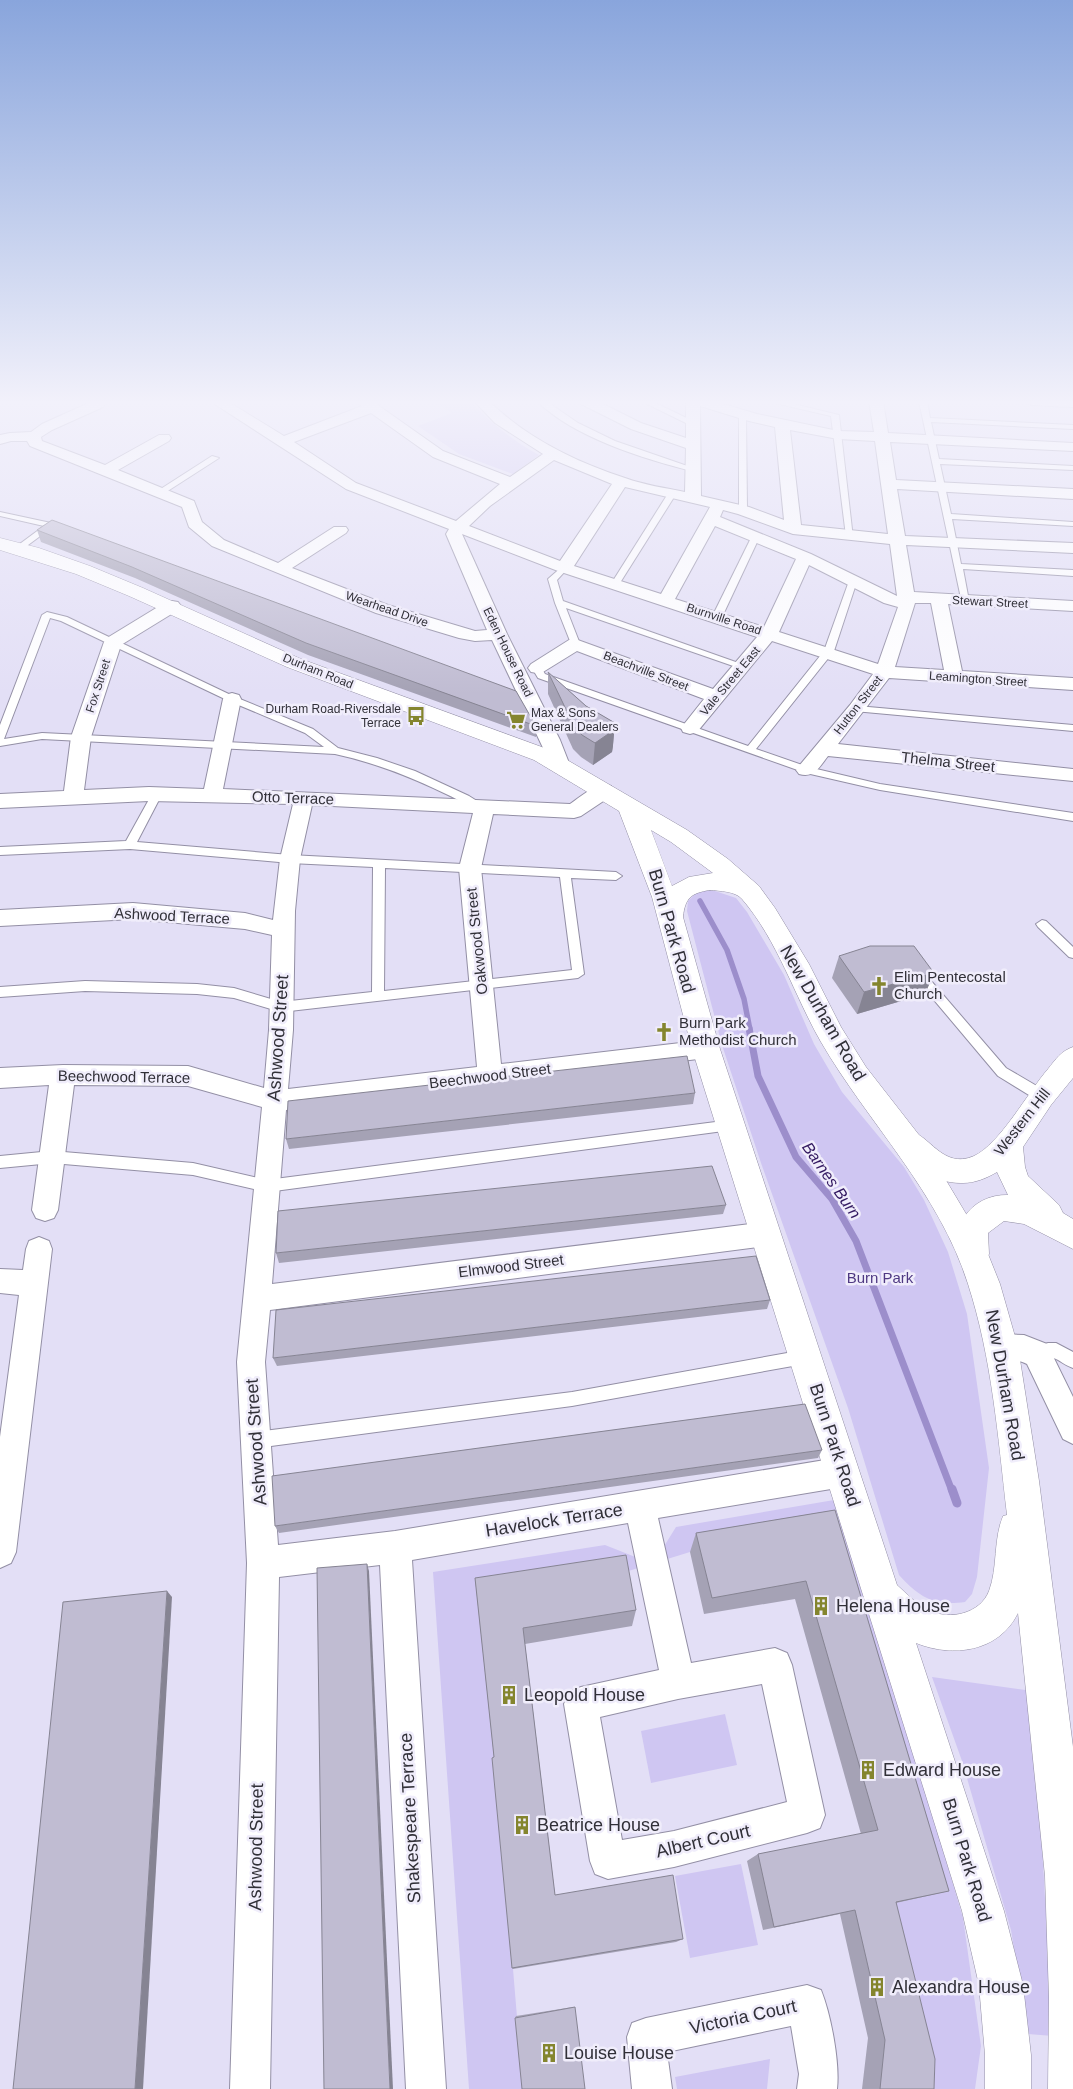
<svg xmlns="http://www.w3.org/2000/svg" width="1073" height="2089" viewBox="0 0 1073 2089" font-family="Arial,sans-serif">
  <rect width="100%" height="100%" fill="#e3dff6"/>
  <g fill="#cfc6f2">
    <path d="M 433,401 L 470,401 C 491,423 513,441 539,455 L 513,474 L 459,454 L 418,426 L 452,413 Z"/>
    <path d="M 705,890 L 715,891 L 736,898 L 747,912 L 784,975 L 814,1044 L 842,1092 L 904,1167 L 924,1200 L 948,1252 L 967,1314 L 989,1468 L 977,1577 L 972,1594 L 965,1602 C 934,1606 920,1598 899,1575 L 848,1408 L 761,1163 L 722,1045 L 687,911 L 688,901 L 695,894 Z"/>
    <path d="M 840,1499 L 963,1918 L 981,2046 L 975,2089 L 913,2089 L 823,1530 L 690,1552 L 622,1573 L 478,1596 L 495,1753 L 523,2089 L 469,2089 L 433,1572 L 605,1545 L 653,1564 L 676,1527 Z"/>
    <path d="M 932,1677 L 1033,1691 L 1053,2036 L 1028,2034 L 1011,1930 L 962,1761 Z"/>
    <path d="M 725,1714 L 737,1765 L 651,1783 L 641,1731 Z"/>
    <path d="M 741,1864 L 758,1945 L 690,1958 L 675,1876 Z"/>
    <path d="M 770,2059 L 767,2089 L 677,2089 L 675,2077 Z"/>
  </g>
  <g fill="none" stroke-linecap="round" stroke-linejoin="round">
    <path stroke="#9c8ecb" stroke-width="5.5" d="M 700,901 L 727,950 L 744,999 L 750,1030"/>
    <path stroke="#9c8ecb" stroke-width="7" d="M 749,1028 L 758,1076 L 796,1157 L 832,1199 L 856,1241 L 952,1491"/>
    <path stroke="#9c8ecb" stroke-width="9" d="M 952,1489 L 957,1503"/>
    <g stroke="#938fa5" stroke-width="2">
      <g id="lane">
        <path d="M 537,401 L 546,401 L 578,423 L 615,441 L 696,469 L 692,471 C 644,459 573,437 537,401 Z"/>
        <path d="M 641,401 L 651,401 L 697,423 L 690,425 Z"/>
        <path d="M 766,401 L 781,401 L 839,415 L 853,538 L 846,536 L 831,416 Z"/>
        <path d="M 919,401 L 927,401 L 930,418 L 1073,425 L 1073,429 L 931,422 L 939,459 L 1073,466 L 1073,470 L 940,464 L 951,514 L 1073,522 L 1073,526 L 952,519 L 961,564 L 1073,570 L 1073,576 L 963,569 L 969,601 L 965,604 L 962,603 Z"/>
        <path d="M 739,413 L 746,415 L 747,510 L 743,512 L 739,510 Z"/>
        <path d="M 212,456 L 219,458 L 163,494 L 156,492 Z"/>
        <path d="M 669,492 L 676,494 L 618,586 L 612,586 L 611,584 Z"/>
        <path d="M 0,512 L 51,523 L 55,525 L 20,551 L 16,548 L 17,546 L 44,526 L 0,516 Z"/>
        <path d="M 755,535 L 759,538 L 722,617 L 717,620 L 714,619 L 712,617 L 751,538 Z"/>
        <path d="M 564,565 L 568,568 L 557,580 L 563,601 L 747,666 L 742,669 L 739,668 L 566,608 L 580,644 L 575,647 L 572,646 L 555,603 L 548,579 Z"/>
        <path d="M 853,578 L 857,581 L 834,651 L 756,749 L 808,767 L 880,784 L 1073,813 L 1073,821 L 880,790 L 806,773 L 538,678 L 532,668 L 534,666 L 540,666 L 545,674 L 748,746 L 824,651 L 849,581 Z"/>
        <path d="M 47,612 L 67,617 L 235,697 L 313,729 L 338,748 L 377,758 L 415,771 L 469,796 L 488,808 L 483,812 L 479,811 C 433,786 386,765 335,754 L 42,739 L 0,746 L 0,725 L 42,615 ZM 50,618 L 61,621 L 229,701 L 305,733 L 324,747 L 42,733 L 4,739 Z"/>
        <path d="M 857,706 L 1073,725 L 1073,731 L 854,711 L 854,707 Z"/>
        <path d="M 157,791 L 162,794 L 137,842 L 290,855 L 616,872 L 622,876 L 616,880 L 571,878 L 584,974 L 578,978 L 281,1012 L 234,998 L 197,994 L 85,991 L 0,997 L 0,987 L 85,981 L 197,984 L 234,988 L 281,1002 L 372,992 L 373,867 L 290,863 L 130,849 L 0,855 L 0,847 L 126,841 L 152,794 ZM 385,868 L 560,877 L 572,970 L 384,991 Z"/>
        <path d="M 1042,920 L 1046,921 L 1073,947 L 1073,958 L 1069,957 L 1038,927 L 1036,924 Z"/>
        <path d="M 922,973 L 926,975 L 1006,1068 L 1047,1092 L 1048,1096 L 1047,1100 L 1042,1101 L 1037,1100 L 998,1076 L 918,981 L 916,978 Z"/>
        <path d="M 731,1120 L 736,1121 L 738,1125 L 736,1129 L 731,1130 L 267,1192 L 193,1175 L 52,1163 L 0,1168 L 0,1156 L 52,1151 L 193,1163 L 267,1180 Z"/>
        <path d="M 1048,1343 L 1056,1343 L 1073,1352 L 1073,1368 C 1055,1361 1058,1353 1037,1361 L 1032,1359 L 1030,1354 L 1032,1349 Z"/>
        <path d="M 804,1350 L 809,1352 L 812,1357 L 809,1362 L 804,1364 L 572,1406 L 256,1448 L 250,1445 L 248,1440 L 250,1435 L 256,1432 L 572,1392 Z"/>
      </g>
    </g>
    <g stroke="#938fa5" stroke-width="2">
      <g id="street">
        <path d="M 93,401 L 103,401 L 105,404 L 103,407 L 52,430 L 41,437 L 42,441 L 105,465 L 159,435 L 169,435 L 171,438 L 169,441 L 118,470 L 194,501 L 202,522 L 224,540 L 278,563 L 334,527 L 346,527 L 348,530 L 346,533 L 292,568 L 388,605 L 475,631 L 487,630 L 446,534 L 449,529 L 346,489 L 210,401 L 227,401 L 284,436 L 362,406 L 356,401 L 372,401 L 443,451 L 510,477 L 543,454 L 495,423 L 474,401 L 489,401 C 526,438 576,462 625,478 C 644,485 666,488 685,492 L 686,448 L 631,429 L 581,404 L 579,401 L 597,401 L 641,423 L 686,438 L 686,401 L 713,401 L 757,414 L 838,431 L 874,432 L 869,401 L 883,401 L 888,433 L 1073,443 L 1073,451 L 890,442 L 896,480 L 1073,489 L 1073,499 L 897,489 L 905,536 L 1073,543 L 1073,553 L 906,545 L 914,592 L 1073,601 L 1073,611 L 948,604 L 962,671 L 1073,678 L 1073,690 L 889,678 L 838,744 L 1073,769 L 1073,781 L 828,756 C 820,766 814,779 799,774 L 796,770 L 799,766 L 850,705 L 873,674 L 772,641 L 697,732 L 690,734 L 683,732 L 681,728 L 704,699 L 577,651 L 543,672 L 537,673 L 531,672 L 528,668 L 531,664 L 569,640 L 575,639 L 713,689 L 757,637 L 558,571 L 462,534 L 507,634 L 560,740 L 569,763 L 566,767 L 559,769 L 552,767 L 492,640 L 475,641 L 459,638 L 376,613 L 212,546 L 189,527 L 182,507 L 30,446 L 27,441 L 11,441 L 0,444 L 0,435 L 10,433 L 31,432 L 42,424 ZM 700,406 L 749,421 L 775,427 L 784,520 L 749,507 L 701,496 ZM 371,413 L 433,457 L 500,484 L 456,521 L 356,483 L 294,442 ZM 790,430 L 838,439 L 875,441 L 888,534 L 801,525 ZM 554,460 L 612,484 L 560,561 L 469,526 L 490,506 ZM 625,487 L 710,507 L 661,594 L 574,566 ZM 723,510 L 738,514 L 793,534 L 890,544 L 897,596 L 811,554 L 720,517 ZM 715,526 L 796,559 L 764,627 L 675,599 ZM 809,565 L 884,603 L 898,607 L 878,664 L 779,632 ZM 915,603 L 931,603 L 944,670 L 895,667 Z"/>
        <path d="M 1024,401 L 1073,401 L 1073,407 L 1031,405 Z"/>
        <path d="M 172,601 L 178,602 L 181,606 L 178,610 L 121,645 L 91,737 L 84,790 L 149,787 L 204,789 L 223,699 L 225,695 L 232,693 L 239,695 L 241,699 L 223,789 L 570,804 C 582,796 596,782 611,786 L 614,791 L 611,796 L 581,816 L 574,818 L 493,814 L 481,868 L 501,1064 L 706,1040 L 714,1042 L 718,1049 L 714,1056 L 706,1058 L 286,1110 L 272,1284 L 766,1222 L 775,1226 L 779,1234 L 775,1242 L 766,1246 L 270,1310 L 265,1362 L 278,1545 L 395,1531 L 843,1457 L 854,1461 L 858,1472 L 854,1483 L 843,1487 L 658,1518 L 691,1663 L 775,1648 L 787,1653 L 792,1665 L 825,1815 L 820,1828 L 807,1833 L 674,1867 L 608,1879 L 595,1874 L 590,1861 L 564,1704 L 569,1692 L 581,1687 L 659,1670 L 628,1523 L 412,1560 L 446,2089 L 406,2089 L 380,1565 L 279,1577 L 270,2089 L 230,2089 L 247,1563 L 237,1362 L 262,1107 L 188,1086 L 74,1085 L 58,1210 L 54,1218 L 45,1221 L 36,1218 L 32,1210 L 49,1085 L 0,1088 L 0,1068 L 63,1065 L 188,1066 L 264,1088 L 269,1030 L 272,935 L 245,929 L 133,919 L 0,926 L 0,910 L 133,903 L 245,913 L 273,920 L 280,859 L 293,804 L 149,801 L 0,808 L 0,794 L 64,791 L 71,737 L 104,642 L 107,638 L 166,602 ZM 312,805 L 473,813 L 459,868 L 477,1067 L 288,1089 L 293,1030 L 295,911 L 300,859 ZM 762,1684 L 787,1802 L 674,1831 L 622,1840 L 600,1717 L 678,1699 Z"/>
        <path d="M 39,1237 L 49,1241 L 52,1249 L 16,1552 L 11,1563 L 0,1568 L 0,1437 L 19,1295 L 0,1293 L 0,1269 L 23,1270 L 26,1249 L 29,1241 Z"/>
        <path d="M 1002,1334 L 1024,1335 L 1047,1344 L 1073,1397 L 1073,1444 L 1063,1439 L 1027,1364 C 1016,1358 1003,1361 992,1356 L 988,1347 L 992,1338 Z"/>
        <path d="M 807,1985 L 821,1990 C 831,2015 840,2063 837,2089 L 797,2089 L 799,2074 L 791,2026 L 667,2052 L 672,2089 L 632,2089 L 627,2037 L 632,2023 L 646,2018 Z"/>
      </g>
    </g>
    <g stroke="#938fa5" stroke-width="1">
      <path id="primary" d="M 1073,1047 L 1073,1078 L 1051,1105 L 1023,1147 L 1025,1167 L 1028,1176 L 1059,1205 L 1063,1213 L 1073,1219 L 1073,1249 L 1024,1224 L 1004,1221 L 988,1233 L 989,1254 L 984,1264 L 973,1268 L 962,1264 C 946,1230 970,1194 1008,1195 L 997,1172 C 987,1178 975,1183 963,1183 C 937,1184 906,1167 894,1144 L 899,1135 C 902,1134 906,1132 910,1132 C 929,1133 942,1170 974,1156 C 1000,1144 1028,1092 1048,1069 C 1056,1059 1061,1051 1073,1047 Z"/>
    </g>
    <g stroke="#938fa5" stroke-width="1">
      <path id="highway" d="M 0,538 L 39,548 L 90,566 L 143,588 L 301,659 L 550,750 L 687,830 L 728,859 L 759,886 L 775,908 L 809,964 L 841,1027 L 866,1067 L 919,1135 L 984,1244 L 1000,1284 L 1018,1347 L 1039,1481 L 1073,1747 L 1073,2089 L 1048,2089 L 1049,1998 L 1045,1876 L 1018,1613 C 999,1652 953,1658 916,1643 L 1004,1911 L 1023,1985 L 1031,2055 L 1031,2089 L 985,2089 L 985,2055 L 979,1985 L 962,1911 L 692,1049 L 652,897 L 619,811 L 534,760 L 287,667 L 129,596 L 76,574 L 0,550 ZM 651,830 L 671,842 L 713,873 L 689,877 L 672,886 ZM 710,890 C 720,891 735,891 742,899 C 778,941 794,995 821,1042 C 868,1123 939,1192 968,1284 C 992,1358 998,1437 1007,1515 L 1003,1516 C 993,1540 998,1567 989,1591 C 980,1614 950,1620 930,1611 C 917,1605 907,1594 897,1585 L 720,1049 L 683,917 C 685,898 691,893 710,890 Z"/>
    </g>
    <use href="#lane" fill="#fff" fill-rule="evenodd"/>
    <use href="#street" fill="#fff" fill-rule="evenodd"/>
    <use href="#primary" fill="#fff" fill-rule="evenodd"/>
    <use href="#highway" fill="#fff" fill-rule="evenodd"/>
  </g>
  <g fill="#a5a2b5">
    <path d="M 52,520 L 536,726 L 536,737 L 308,655 L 135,578 L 41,542 L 37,530 Z"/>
    <path d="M 548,672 L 586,706 L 615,723 L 613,745 L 613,746 L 612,752 L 593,765 L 581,757 L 573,749 L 548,694 Z"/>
    <path d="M 839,956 L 934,973 L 925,994 L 857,1014 L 832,978 Z"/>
    <path d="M 695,1093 L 693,1104 L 289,1149 L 286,1139 Z"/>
    <path d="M 726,1205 L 723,1214 L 279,1263 L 276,1253 Z"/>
    <path d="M 770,1300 L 767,1309 L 277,1366 L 273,1358 Z"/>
    <path d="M 822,1450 L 818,1458 L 279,1533 L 275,1526 Z"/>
    <path d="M 835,1510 L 949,1891 L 896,1903 L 934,2089 L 862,2089 L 868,2038 L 840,1914 L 763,1930 L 747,1861 L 758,1854 L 861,1834 L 795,1599 L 704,1614 L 690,1552 L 696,1533 Z"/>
    <path d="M 475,1578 L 636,1610 L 632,1626 L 525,1644 L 555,1895 L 683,1939 L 676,1942 L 513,1969 L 512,1968 L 494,1757 Z"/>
    <path d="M 573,2007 L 575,2007 L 515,2018 L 516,2016 Z"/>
  </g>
  <g fill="#868493">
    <path d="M 615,723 L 613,745 L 613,746 L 612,752 L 593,765 L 595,743 L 609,727 Z"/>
    <path d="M 934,973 L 925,994 L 857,1014 L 864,992 Z"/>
    <path d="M 367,1564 L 369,1571 L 393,2089 L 390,2089 Z"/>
    <path d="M 167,1591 L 172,1597 L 143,2089 L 135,2089 Z"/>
  </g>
  <g fill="#c0bcd2" stroke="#868493">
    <path d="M 52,520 L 516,691 L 536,726 L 306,643 L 132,567 L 37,530 Z"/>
    <path d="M 548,672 L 586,706 L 615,723 L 609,727 L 614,730 L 595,743 L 582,735 L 574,726 Z"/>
    <path d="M 870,946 L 914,946 L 934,973 L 864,992 L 839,956 Z"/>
    <path d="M 687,1056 L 695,1093 L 286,1139 L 288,1101 Z"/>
    <path d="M 712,1166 L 726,1205 L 276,1253 L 278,1211 Z"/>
    <path d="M 756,1256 L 770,1300 L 273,1358 L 276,1310 Z"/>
    <path d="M 805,1404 L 822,1450 L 275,1526 L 272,1476 Z"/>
    <path d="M 835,1510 L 949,1891 L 896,1902 L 935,2059 L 934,2089 L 880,2089 L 885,2040 L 855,1910 L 774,1927 L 758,1854 L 878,1830 L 806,1581 L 712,1598 L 696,1533 Z"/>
    <path d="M 626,1555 L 636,1610 L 523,1628 L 555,1895 L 673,1875 L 683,1939 L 512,1968 L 492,1758 L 494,1757 L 475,1578 Z"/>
    <path d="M 367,1564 L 390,2089 L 324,2089 L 317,1568 Z"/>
    <path d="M 167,1591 L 135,2089 L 13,2089 L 63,1602 Z"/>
    <path d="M 575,2007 L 585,2089 L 522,2089 L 515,2018 Z"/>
  </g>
  <linearGradient id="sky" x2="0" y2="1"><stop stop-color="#89a5dc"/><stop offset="0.58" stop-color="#f2f1fb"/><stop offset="1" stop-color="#f2f1fb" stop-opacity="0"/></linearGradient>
  <rect width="1073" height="694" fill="url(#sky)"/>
  <defs>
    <g id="bus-bare" transform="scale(1.5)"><path d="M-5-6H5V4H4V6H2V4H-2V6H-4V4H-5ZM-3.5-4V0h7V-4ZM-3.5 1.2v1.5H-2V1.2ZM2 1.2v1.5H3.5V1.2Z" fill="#84852e" stroke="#f0edfb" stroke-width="2.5" paint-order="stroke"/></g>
    <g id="supermarket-bare" transform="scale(1.5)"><path d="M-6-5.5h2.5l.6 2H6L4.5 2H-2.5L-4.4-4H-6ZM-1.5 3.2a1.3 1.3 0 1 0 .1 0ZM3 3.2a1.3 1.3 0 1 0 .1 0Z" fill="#84852e" stroke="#f0edfb" stroke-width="2.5" paint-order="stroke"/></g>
    <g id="church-bare" transform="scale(1.5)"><path d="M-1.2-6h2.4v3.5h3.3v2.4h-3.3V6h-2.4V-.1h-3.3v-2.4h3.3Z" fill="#84852e" stroke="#f0edfb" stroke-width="2.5" paint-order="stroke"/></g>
    <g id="building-bare" transform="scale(1.5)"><path d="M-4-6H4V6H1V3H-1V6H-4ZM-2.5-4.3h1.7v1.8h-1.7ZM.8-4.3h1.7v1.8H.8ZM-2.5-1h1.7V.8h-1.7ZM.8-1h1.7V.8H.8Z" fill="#84852e" stroke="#f0edfb" stroke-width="2.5" paint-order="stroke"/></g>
  </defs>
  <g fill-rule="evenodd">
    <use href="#bus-bare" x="416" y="716"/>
    <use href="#supermarket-bare" x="516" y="720"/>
    <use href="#church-bare" x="879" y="986"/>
    <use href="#church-bare" x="664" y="1032"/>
    <use href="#building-bare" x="821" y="1606"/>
    <use href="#building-bare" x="509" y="1695"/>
    <use href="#building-bare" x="868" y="1770"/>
    <use href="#building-bare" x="522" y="1825"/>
    <use href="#building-bare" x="877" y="1987"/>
    <use href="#building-bare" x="549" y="2053"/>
  </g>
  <g text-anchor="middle" stroke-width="5" stroke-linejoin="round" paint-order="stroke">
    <g font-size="12" fill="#313038" stroke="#f0edfb">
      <text transform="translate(990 602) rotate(3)" y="4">Stewart Street</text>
      <text transform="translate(387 609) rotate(19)" y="4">Wearhead Drive</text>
      <text transform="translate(724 619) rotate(18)" y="4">Burnville Road</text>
      <text transform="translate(508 652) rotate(64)" y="4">Eden House Road</text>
      <text transform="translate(318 671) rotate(22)" y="4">Durham Road</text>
      <text transform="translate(646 671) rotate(21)" y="4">Beachville Street</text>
      <text transform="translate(978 679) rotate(4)" y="4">Leamington Street</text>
      <text transform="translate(730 681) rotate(-50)" y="4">Vale Street East</text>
      <text transform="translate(98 686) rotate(-72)" y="4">Fox Street</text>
      <text transform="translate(858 705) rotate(-52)" y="4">Hutton Street</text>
    </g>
    <g font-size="12" fill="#313038" stroke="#f0edfb" text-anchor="end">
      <text x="401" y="713">Durham Road-Riversdale<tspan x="401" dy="14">Terrace</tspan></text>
      <text x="531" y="717" text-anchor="start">Max &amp; Sons<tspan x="531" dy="14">General Dealers</tspan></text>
    </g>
    <g font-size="15" fill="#313038" stroke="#f0edfb">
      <text transform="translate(948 762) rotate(6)" y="5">Thelma Street</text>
      <text transform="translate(293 798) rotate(2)" y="5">Otto Terrace</text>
      <text transform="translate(172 916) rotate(3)" y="5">Ashwood Terrace</text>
      <text transform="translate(477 941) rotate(-96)" y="5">Oakwood Street</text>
      <text transform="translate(490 1076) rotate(-7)" y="5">Beechwood Street</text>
      <text transform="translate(124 1077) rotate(1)" y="5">Beechwood Terrace</text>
      <text transform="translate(1022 1122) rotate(-52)" y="5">Western Hill</text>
      <text transform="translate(511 1266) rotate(-7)" y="5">Elmwood Street</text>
    </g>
    <g font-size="15" fill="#313038" stroke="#f0edfb" text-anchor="start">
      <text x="894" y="982">Elim Pentecostal<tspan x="894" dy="17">Church</tspan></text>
      <text x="679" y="1028">Burn Park<tspan x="679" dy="17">Methodist Church</tspan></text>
    </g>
    <g font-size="15" fill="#4f3983" stroke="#f0edfb">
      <text x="880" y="1283">Burn Park</text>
    </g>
    <g font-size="16" font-style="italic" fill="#331961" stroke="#f0edfb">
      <text transform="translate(832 1180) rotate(55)" y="6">Barnes Burn</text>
    </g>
    <g font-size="18" fill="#313038" stroke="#f0edfb">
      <text transform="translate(672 931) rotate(74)" y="6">Burn Park Road</text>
      <text transform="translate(823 1013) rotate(60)" y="6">New Durham Road</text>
      <text transform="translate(278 1038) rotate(-86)" y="6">Ashwood Street</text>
      <text transform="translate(1005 1385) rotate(80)" y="6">New Durham Road</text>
      <text transform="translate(256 1442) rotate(-94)" y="6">Ashwood Street</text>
      <text transform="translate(835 1445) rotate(72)" y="6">Burn Park Road</text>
      <text transform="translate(554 1520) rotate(-9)" y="6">Havelock Terrace</text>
      <text transform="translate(410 1818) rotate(-93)" y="6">Shakespeare Terrace</text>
      <text transform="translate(703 1841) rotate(-13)" y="6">Albert Court</text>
      <text transform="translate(256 1847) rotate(-89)" y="6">Ashwood Street</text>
      <text transform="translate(967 1860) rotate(73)" y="6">Burn Park Road</text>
      <text transform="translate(743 2017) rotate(-12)" y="6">Victoria Court</text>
    </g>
    <g font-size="18" fill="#313038" stroke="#f0edfb" text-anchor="start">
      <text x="836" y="1612">Helena House</text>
      <text x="524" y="1701">Leopold House</text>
      <text x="883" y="1776">Edward House</text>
      <text x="537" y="1831">Beatrice House</text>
      <text x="892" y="1993">Alexandra House</text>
      <text x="564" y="2059">Louise House</text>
    </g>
  </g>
</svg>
